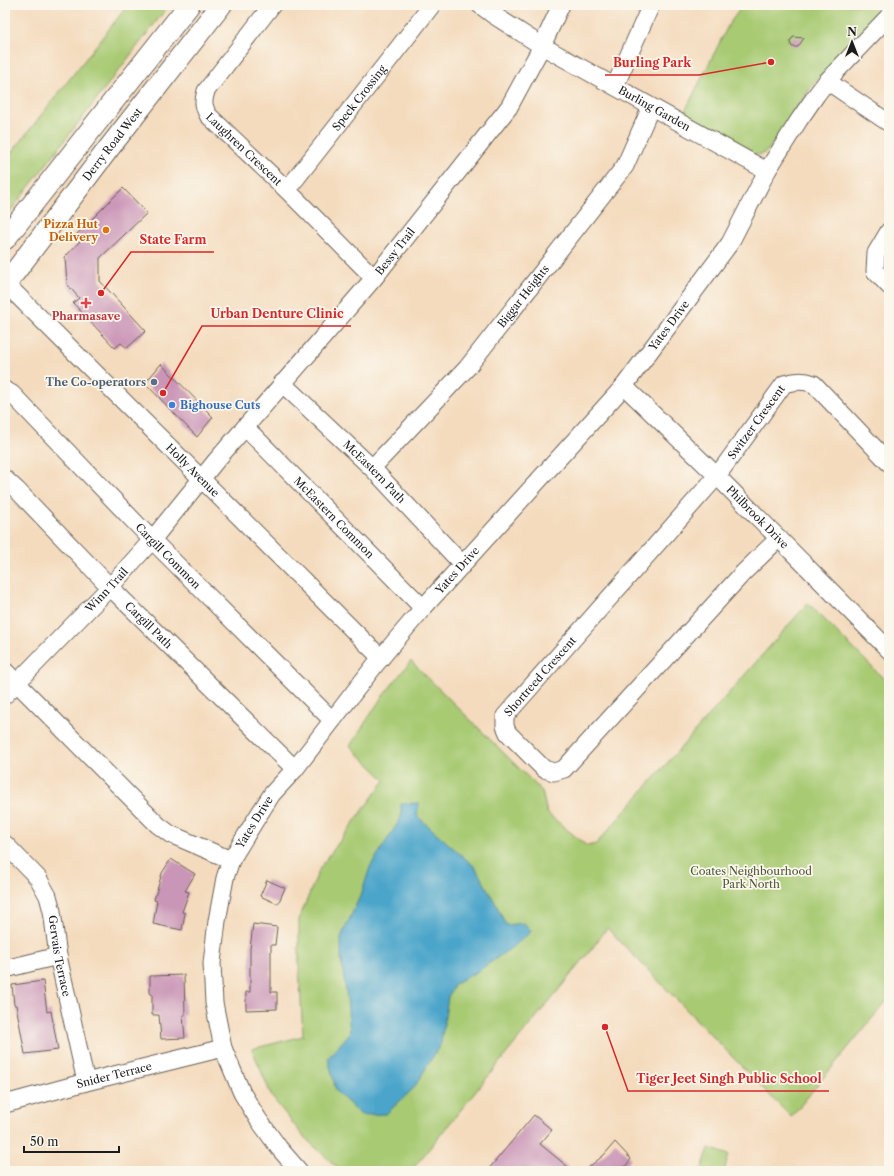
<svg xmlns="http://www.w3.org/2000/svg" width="894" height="1176" viewBox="0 0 894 1176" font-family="'Libre Caslon Text',serif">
  <rect width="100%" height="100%" fill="#fbf7ec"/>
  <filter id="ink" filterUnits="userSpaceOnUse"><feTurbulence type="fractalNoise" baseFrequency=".025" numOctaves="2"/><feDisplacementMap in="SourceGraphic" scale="8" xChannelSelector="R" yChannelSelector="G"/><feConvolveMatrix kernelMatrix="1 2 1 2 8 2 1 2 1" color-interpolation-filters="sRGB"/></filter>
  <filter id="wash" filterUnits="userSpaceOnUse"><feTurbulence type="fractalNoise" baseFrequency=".012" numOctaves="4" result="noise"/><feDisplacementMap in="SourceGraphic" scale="16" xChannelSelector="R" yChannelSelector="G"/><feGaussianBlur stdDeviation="0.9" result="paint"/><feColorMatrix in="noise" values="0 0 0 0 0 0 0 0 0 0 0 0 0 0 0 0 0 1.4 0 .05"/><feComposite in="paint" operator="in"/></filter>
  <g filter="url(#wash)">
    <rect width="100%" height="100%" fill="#f4dbbe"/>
    <g fill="#a8ca73" stroke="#627348">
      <path d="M 128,5 L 169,5 L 5,218 L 5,161 Z"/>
      <path d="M 743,5 L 887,5 L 854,38 L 812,86 L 769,149 L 763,154 L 752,155 L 684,113 L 729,24 Z"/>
      <path d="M 808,603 L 889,684 L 889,998 L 791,1117 L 607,928 L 591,950 L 411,1171 L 341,1171 L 303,1136 L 272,1097 L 252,1049 L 303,1036 L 299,967 L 299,919 L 320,868 L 385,780 L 350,746 L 382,697 L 411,661 L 542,791 L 547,813 L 587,846 L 596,844 Z"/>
      <path d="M 709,1148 L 729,1155 L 724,1171 L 701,1171 Z"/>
    </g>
    <path fill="#4ca5ca" stroke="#346073" d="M 419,803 L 417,816 L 475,867 L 495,902 L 506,925 L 524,923 L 532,931 L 514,946 L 478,971 L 455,984 L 448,997 L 441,1043 L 414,1088 L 386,1114 L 361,1115 L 336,1091 L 328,1058 L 350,1033 L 347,999 L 341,958 L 341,937 L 362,892 L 370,867 L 401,818 L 401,804 Z"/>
    <g id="blocks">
      <g fill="#ca96b7">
        <path d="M 793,37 L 804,38 L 798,47 L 792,47 L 790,42 Z"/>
        <path d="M 123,188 L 147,213 L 100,258 L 100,281 L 146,331 L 127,348 L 121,343 L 115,348 L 73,303 L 79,298 L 67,284 L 65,257 L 81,240 L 75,236 Z"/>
        <path d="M 161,364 L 213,417 L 197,437 L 145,383 Z"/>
        <path d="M 171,859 L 195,874 L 185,891 L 189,892 L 182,912 L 185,913 L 182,930 L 153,924 L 157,901 L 154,900 L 162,873 Z"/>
        <path d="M 267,880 L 285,888 L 278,904 L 260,896 Z"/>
        <path d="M 253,924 L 277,927 L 275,945 L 271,945 L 271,992 L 277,992 L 277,1009 L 246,1010 L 246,992 L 250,992 L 250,949 Z"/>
        <path d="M 184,975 L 185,1015 L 183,1015 L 185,1038 L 161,1039 L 159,1015 L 152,1015 L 152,994 L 150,994 L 150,976 Z"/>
        <path d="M 43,981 L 47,1012 L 51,1011 L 58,1050 L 25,1054 L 16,1005 L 14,1005 L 12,985 Z"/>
        <path d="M 534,1115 L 552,1130 L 540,1144 L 573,1171 L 487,1171 Z"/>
        <path d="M 615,1142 L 631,1159 L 622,1171 L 584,1171 L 604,1155 Z"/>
      </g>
    </g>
  </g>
  <g filter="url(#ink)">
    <use href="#blocks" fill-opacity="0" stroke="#685f55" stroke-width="1"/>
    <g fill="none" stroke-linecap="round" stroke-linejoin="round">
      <g stroke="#685f55" stroke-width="19">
        <g id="minor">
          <path id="s1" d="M 272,5 L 206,91 C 203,102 203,105 208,115 L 287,190 L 374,278"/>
          <path id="s2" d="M 480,5 L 492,14 L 542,46 L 767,171"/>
          <path d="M 827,81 L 889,123"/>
          <path d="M 615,86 L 651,5"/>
          <path id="s3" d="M 287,190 L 432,5"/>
          <path d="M 889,231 L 876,253 L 875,271 L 889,286"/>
          <path id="s4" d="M 5,283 L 381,658"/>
          <path id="s5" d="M 282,383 L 372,468 L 463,565"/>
          <path id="s6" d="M 624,386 L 717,476 L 889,650"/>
          <path id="s7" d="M 5,390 L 12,394 L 152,540 L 332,720"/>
          <path id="s8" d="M 245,427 L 423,608"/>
          <path id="s9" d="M 372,468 L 467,368 L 625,166 L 651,107"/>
          <path id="s10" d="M 5,479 L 17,490 L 110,587 L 295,769"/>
          <path id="s11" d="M 779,538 L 743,573 L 564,769 L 554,772 L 544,769 L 508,733 L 505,726 L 505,716 L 717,476 L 784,384 C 795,381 803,380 814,384 L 889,463"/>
          <path d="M 5,671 L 158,825 L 170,834 L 231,860"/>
          <path id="s12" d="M 5,695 L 110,587 L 152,540 L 215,462 L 374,278 L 509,107 L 542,46 L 561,5"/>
          <path id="s13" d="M 5,844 L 38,878 L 48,896 L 52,911 L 58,956 L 86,1082"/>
          <path d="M 5,969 L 58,956"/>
          <path id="s14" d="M 5,1104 L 86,1082 L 223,1048"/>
          <path id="s15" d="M 299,1171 L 279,1148 L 258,1119 L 242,1093 L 223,1048 L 214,1003 L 212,963 L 217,921 L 225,878 L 231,860 L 256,819 L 272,794 L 295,769 L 375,665 L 423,608 L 624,386 L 730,243 L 767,171 L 799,120 L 817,94 L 827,81 L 889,16"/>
        </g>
      </g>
      <g stroke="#685f55" stroke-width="23">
        <g id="major">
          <path d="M 5,239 L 189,5"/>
          <path id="s16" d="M 5,285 L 109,148 L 221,5"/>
        </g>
      </g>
      <use href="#minor" stroke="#fff" stroke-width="17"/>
      <use href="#major" stroke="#fff" stroke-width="21"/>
    </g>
  </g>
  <circle fill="#e8710a" stroke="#fbf7ec" stroke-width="1.5" cx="106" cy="230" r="4"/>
  <path fill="#e0444e" stroke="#fbf7ec" stroke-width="1.5" d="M84 297h4v4h4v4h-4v4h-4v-4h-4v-4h4z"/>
  <circle fill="#5c6f8a" stroke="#fbf7ec" stroke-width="1.5" cx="154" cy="382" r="4"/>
  <circle fill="#3f7fe0" stroke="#fbf7ec" stroke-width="1.5" cx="172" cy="405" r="4"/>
  <g text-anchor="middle" stroke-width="3.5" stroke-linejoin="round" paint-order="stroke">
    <g font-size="11" fill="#1c1c1c" stroke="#fbf7ec">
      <text dy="4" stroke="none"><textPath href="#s3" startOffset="117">Speck Crossing</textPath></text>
      <text dy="4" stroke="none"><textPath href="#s2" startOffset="203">Burling Garden</textPath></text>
      <text dy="4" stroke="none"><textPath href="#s16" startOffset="177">Derry Road West</textPath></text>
      <text dy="4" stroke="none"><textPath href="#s1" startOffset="183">Laughren Crescent</textPath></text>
      <text dy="4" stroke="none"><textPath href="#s12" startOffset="591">Bessy Trail</textPath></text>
      <text dy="4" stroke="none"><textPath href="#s9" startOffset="229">Biggar Heights</textPath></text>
      <text dy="4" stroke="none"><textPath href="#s15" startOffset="1029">Yates Drive</textPath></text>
      <text dy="4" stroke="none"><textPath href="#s11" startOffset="792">Switzer Crescent</textPath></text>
      <text dy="4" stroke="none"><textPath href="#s4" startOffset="265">Holly Avenue</textPath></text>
      <text dy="4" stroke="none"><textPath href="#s5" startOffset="128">McEastern Path</textPath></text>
      <text dy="4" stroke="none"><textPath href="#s8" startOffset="127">McEastern Common</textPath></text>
      <text dy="4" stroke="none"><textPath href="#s6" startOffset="187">Philbrook Drive</textPath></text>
      <text dy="4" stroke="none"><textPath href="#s7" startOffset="233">Cargill Common</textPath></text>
      <text dy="4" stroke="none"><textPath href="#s15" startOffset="705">Yates Drive</textPath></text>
      <text dy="4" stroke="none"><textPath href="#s12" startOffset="146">Winn Trail</textPath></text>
      <text dy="4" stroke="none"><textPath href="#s10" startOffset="205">Cargill Path</textPath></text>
      <text dy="4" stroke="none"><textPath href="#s11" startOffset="458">Shortreed Crescent</textPath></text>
      <text dy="4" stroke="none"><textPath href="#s15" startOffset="381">Yates Drive</textPath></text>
      <text dy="4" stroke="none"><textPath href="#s13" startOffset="129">Gervais Terrace</textPath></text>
      <text dy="4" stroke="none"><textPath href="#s14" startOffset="113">Snider Terrace</textPath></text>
    </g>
    <g font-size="11" font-weight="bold" fill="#c56008" stroke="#fbf7ec" text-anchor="end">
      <text x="98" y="228">Pizza Hut<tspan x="98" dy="13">Delivery</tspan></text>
    </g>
    <g font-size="11" font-weight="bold" fill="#be3a42" stroke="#fbf7ec">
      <text x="86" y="320">Pharmasave</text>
    </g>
    <g font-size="11" font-weight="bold" fill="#4e5e75" stroke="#fbf7ec" text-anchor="end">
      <text x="146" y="386">The Co-operators</text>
    </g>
    <g font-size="11" font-weight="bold" fill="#366cbe" stroke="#fbf7ec" text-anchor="start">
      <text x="180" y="409">Bighouse Cuts</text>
    </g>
    <g font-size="11" fill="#4d593a" stroke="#fbf7ec">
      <text x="751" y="875">Coates Neighbourhood<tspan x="751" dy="13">Park North</tspan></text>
    </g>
  </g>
  <path fill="none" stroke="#d62828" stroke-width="1.5" d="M771 62L699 75H605M101 293L131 252H214M163 393L202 326H351M605 1027L628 1091H829"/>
  <g fill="#d62828" stroke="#fbf7ec" stroke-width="1.5">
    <circle cx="771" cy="62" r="4"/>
    <circle cx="101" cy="293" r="4"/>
    <circle cx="163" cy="393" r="4"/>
    <circle cx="605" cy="1027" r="4"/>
  </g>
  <g font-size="12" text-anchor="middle" font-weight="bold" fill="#d62828" stroke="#fbf7ec" stroke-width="3.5" stroke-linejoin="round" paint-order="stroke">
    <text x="652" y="67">Burling Park</text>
    <text x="173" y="244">State Farm</text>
    <text x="277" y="318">Urban Denture Clinic</text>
    <text x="729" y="1083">Tiger Jeet Singh Public School</text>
  </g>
  <rect width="894" height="1176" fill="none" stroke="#fbf7ec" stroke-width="20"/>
  <g transform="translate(852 42)" stroke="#fbf7ec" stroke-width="3" paint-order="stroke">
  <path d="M0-3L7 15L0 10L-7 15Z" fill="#1c1c1c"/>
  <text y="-6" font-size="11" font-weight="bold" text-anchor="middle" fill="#1c1c1c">N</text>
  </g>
  <path d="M24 1146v6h95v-6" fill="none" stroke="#1c1c1c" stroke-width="2"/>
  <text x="30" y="1146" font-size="12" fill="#1c1c1c" stroke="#fbf7ec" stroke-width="3" paint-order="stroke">50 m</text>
</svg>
